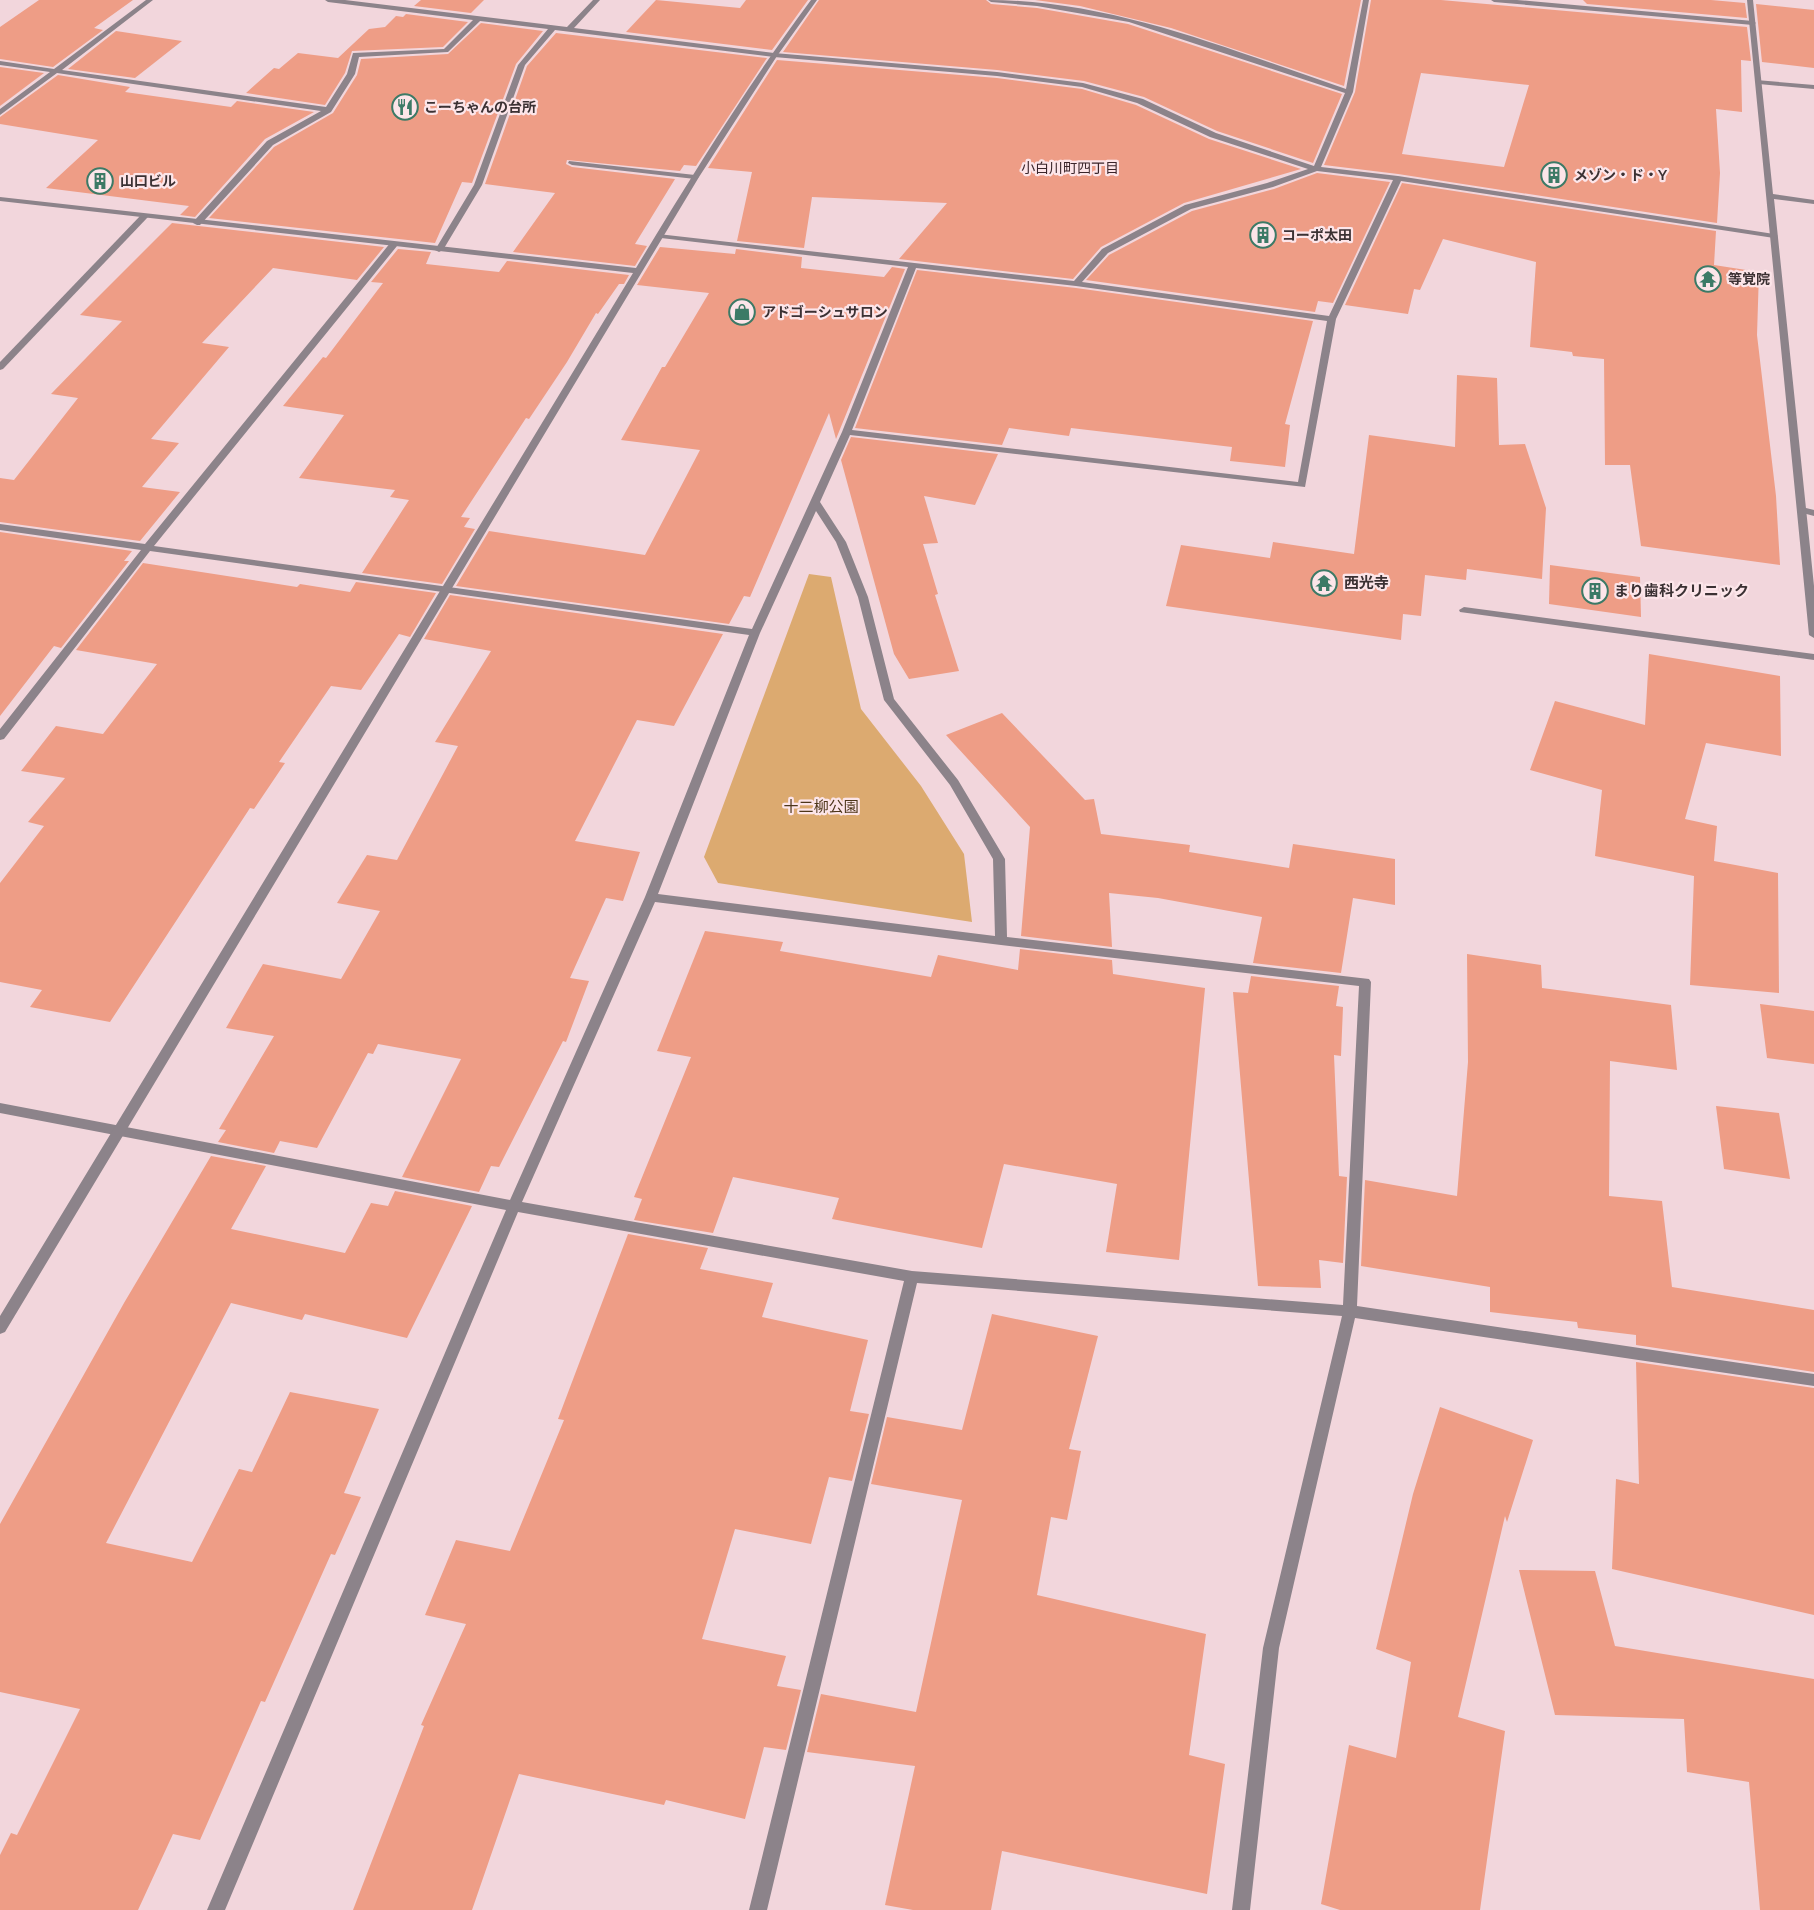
<svg xmlns="http://www.w3.org/2000/svg" width="1814" height="1910" viewBox="0 0 1814 1910" font-family="Lato,'Noto Sans JP',sans-serif">
  <rect width="100%" height="100%" fill="#f2d6dc"/>
  <path fill="#dcaa70" d="M 809,574 L 831,577 L 861,709 L 921,786 L 964,854 L 972,922 L 718,883 L 704,857 Z"/>
  <g fill="#ee9d86" fill-rule="evenodd">
    <path d="M 39,0 L 133,0 L 94,28 L 103,30 L 53,67 L 0,59 L 0,27 Z"/>
    <path d="M 421,0 L 484,0 L 471,13 L 414,6 Z"/>
    <path d="M 656,0 L 740,8 L 746,0 L 808,0 L 772,50 L 626,32 Z"/>
    <path d="M 819,0 L 986,0 L 991,4 L 1037,8 L 1128,24 L 1342,94 L 1313,163 L 1217,131 L 1144,97 L 1084,81 L 997,70 L 783,52 Z"/>
    <path d="M 1035,0 L 1361,0 L 1344,86 L 1171,28 L 1080,6 Z"/>
    <path d="M 1371,0 L 1441,0 L 1747,27 L 1751,61 L 1741,60 L 1742,112 L 1716,109 L 1720,173 L 1717,223 L 1398,174 L 1324,165 L 1355,92 ZM 1421,73 L 1529,85 L 1504,167 L 1402,154 Z"/>
    <path d="M 1583,0 L 1711,0 L 1745,3 L 1747,18 L 1587,4 Z"/>
    <path d="M 1756,4 L 1814,10 L 1814,68 L 1762,62 Z"/>
    <path d="M 406,14 L 468,22 L 443,47 L 352,51 L 345,73 L 325,105 L 246,93 L 274,68 L 279,69 L 298,53 L 338,58 L 369,29 L 385,27 L 396,16 L 403,17 Z"/>
    <path d="M 481,23 L 543,31 L 516,64 L 472,183 L 462,182 L 435,243 L 209,218 L 274,147 L 333,113 L 357,75 L 361,59 L 448,54 Z"/>
    <path d="M 116,31 L 182,41 L 135,78 L 68,69 Z"/>
    <path d="M 556,33 L 767,58 L 696,166 L 684,165 L 680,171 L 567,160 L 566,164 L 572,167 L 675,179 L 635,244 L 647,246 L 635,266 L 513,252 L 555,193 L 485,184 L 527,66 Z"/>
    <path d="M 777,60 L 997,78 L 1082,89 L 1136,105 L 1209,139 L 1301,169 L 1184,203 L 1101,247 L 1073,279 L 899,259 L 947,203 L 812,197 L 804,248 L 737,241 L 752,172 L 708,168 Z"/>
    <path d="M 0,67 L 44,73 L 0,106 Z"/>
    <path d="M 58,75 L 130,87 L 125,92 L 231,107 L 237,101 L 314,112 L 265,139 L 195,217 L 180,215 L 189,206 L 46,188 L 98,140 L 0,124 L 0,117 Z"/>
    <path d="M 1317,173 L 1390,182 L 1333,303 L 1318,301 L 1315,312 L 1086,280 L 1109,255 L 1192,211 L 1274,189 Z"/>
    <path d="M 1402,183 L 1716,231 L 1714,265 L 1759,272 L 1757,335 L 1776,496 L 1780,565 L 1641,546 L 1630,465 L 1605,465 L 1604,359 L 1573,356 L 1572,352 L 1530,347 L 1536,262 L 1443,239 L 1420,290 L 1414,289 L 1408,314 L 1345,305 Z"/>
    <path d="M 172,223 L 384,247 L 357,280 L 273,268 L 202,343 L 229,347 L 151,439 L 179,443 L 142,487 L 180,492 L 140,541 L 0,522 L 0,478 L 14,480 L 78,398 L 51,394 L 122,321 L 80,315 Z"/>
    <path d="M 660,247 L 735,254 L 736,249 L 802,257 L 801,268 L 884,277 L 892,267 L 905,269 L 836,439 L 829,413 L 750,597 L 744,596 L 729,624 L 456,586 L 489,531 L 645,555 L 700,450 L 621,440 L 662,367 L 665,367 L 709,293 L 637,285 Z"/>
    <path d="M 398,249 L 431,252 L 426,264 L 499,272 L 507,261 L 629,275 L 624,284 L 619,284 L 598,314 L 596,313 L 567,362 L 529,419 L 526,418 L 461,517 L 470,518 L 464,527 L 475,529 L 442,584 L 362,573 L 409,500 L 390,497 L 395,490 L 299,478 L 344,415 L 283,406 L 323,357 L 326,358 L 383,283 L 371,282 Z"/>
    <path d="M 917,270 L 1076,288 L 1313,321 L 1285,424 L 1290,425 L 1285,467 L 1230,461 L 1232,447 L 1071,428 L 1069,436 L 1009,428 L 1002,445 L 855,428 Z"/>
    <path d="M 1457,375 L 1497,378 L 1499,445 L 1525,444 L 1546,508 L 1542,579 L 1467,569 L 1466,580 L 1425,575 L 1421,616 L 1403,614 L 1401,640 L 1166,606 L 1181,545 L 1270,558 L 1273,542 L 1354,554 L 1369,435 L 1455,447 Z"/>
    <path d="M 851,437 L 998,454 L 975,505 L 924,496 L 938,543 L 923,544 L 938,594 L 935,595 L 959,671 L 909,679 L 894,654 L 841,460 Z"/>
    <path d="M 0,532 L 132,551 L 124,561 L 129,561 L 61,648 L 54,646 L 0,716 Z"/>
    <path d="M 143,563 L 297,587 L 300,584 L 350,592 L 356,582 L 436,593 L 410,637 L 399,634 L 361,690 L 331,686 L 279,762 L 285,763 L 254,809 L 250,808 L 110,1022 L 30,1007 L 42,990 L 0,982 L 0,883 L 44,826 L 28,822 L 65,778 L 21,771 L 56,726 L 103,734 L 157,664 L 76,650 Z"/>
    <path d="M 1550,565 L 1640,577 L 1641,617 L 1549,604 Z"/>
    <path d="M 450,595 L 723,634 L 674,726 L 637,720 L 575,841 L 640,852 L 623,901 L 606,898 L 570,978 L 589,981 L 566,1042 L 563,1041 L 499,1167 L 491,1166 L 479,1192 L 402,1177 L 461,1059 L 378,1044 L 373,1054 L 368,1053 L 317,1148 L 280,1141 L 274,1153 L 218,1142 L 226,1130 L 219,1129 L 274,1036 L 226,1028 L 263,964 L 341,979 L 380,911 L 337,903 L 367,855 L 397,860 L 458,746 L 435,742 L 491,651 L 424,639 Z"/>
    <path d="M 1649,654 L 1780,676 L 1781,756 L 1706,743 L 1685,819 L 1717,826 L 1714,861 L 1778,873 L 1779,993 L 1690,985 L 1694,876 L 1595,856 L 1602,790 L 1530,770 L 1555,701 L 1645,725 Z"/>
    <path d="M 1002,713 L 1085,800 L 1094,799 L 1101,834 L 1190,845 L 1189,852 L 1289,868 L 1293,844 L 1395,859 L 1395,905 L 1353,898 L 1341,973 L 1253,963 L 1262,917 L 1158,898 L 1109,893 L 1112,947 L 1021,936 L 1030,827 L 946,735 Z"/>
    <path d="M 705,931 L 783,942 L 780,951 L 931,977 L 938,955 L 1018,970 L 1020,949 L 1112,960 L 1113,974 L 1205,988 L 1179,1260 L 1106,1252 L 1117,1184 L 1004,1164 L 982,1248 L 832,1219 L 839,1198 L 733,1177 L 713,1233 L 634,1220 L 642,1199 L 634,1197 L 691,1057 L 657,1051 Z"/>
    <path d="M 1467,954 L 1541,965 L 1542,988 L 1671,1005 L 1677,1070 L 1610,1061 L 1609,1196 L 1662,1201 L 1672,1287 L 1814,1310 L 1814,1372 L 1636,1345 L 1636,1335 L 1578,1328 L 1577,1322 L 1490,1312 L 1490,1287 L 1361,1266 L 1365,1180 L 1457,1196 L 1468,1062 Z"/>
    <path d="M 1251,976 L 1339,986 L 1336,1006 L 1343,1007 L 1341,1056 L 1334,1055 L 1339,1176 L 1347,1177 L 1343,1263 L 1319,1260 L 1321,1288 L 1258,1286 L 1233,992 L 1248,993 Z"/>
    <path d="M 1760,1004 L 1814,1011 L 1814,1064 L 1767,1058 Z"/>
    <path d="M 1716,1106 L 1779,1113 L 1790,1179 L 1724,1169 Z"/>
    <path d="M 211,1156 L 266,1166 L 231,1229 L 345,1253 L 371,1203 L 388,1206 L 395,1191 L 472,1206 L 407,1338 L 305,1314 L 302,1320 L 231,1303 L 106,1543 L 192,1562 L 239,1469 L 252,1472 L 290,1392 L 379,1409 L 344,1493 L 361,1497 L 335,1555 L 331,1554 L 265,1702 L 261,1701 L 200,1840 L 173,1834 L 138,1910 L 0,1910 L 0,1855 L 11,1833 L 17,1835 L 80,1709 L 0,1692 L 0,1524 L 124,1303 Z"/>
    <path d="M 628,1234 L 708,1248 L 700,1269 L 773,1283 L 762,1317 L 868,1340 L 850,1411 L 869,1414 L 852,1481 L 829,1477 L 811,1544 L 735,1529 L 702,1639 L 786,1656 L 777,1686 L 801,1690 L 786,1750 L 764,1747 L 745,1819 L 666,1800 L 664,1805 L 519,1774 L 472,1910 L 353,1910 L 424,1726 L 421,1725 L 466,1624 L 425,1615 L 456,1540 L 510,1551 L 564,1420 L 558,1419 Z"/>
    <path d="M 992,1314 L 1098,1336 L 1069,1449 L 1081,1451 L 1067,1520 L 1051,1517 L 1037,1595 L 1206,1634 L 1189,1755 L 1225,1764 L 1207,1894 L 1002,1851 L 991,1910 L 913,1910 L 885,1905 L 915,1766 L 807,1752 L 821,1694 L 916,1712 L 962,1500 L 871,1484 L 887,1417 L 962,1430 Z"/>
    <path d="M 1636,1362 L 1814,1388 L 1814,1615 L 1612,1569 L 1616,1479 L 1639,1484 Z"/>
    <path d="M 1440,1407 L 1533,1440 L 1507,1522 L 1505,1516 L 1458,1717 L 1505,1731 L 1480,1910 L 1340,1910 L 1321,1904 L 1349,1745 L 1396,1758 L 1411,1662 L 1376,1649 L 1413,1494 Z"/>
    <path d="M 1519,1570 L 1595,1571 L 1615,1646 L 1814,1679 L 1814,1910 L 1760,1910 L 1749,1782 L 1687,1772 L 1684,1719 L 1555,1715 Z"/>
  </g>
  <g fill="none" stroke-linecap="round" stroke-linejoin="round">
    <g fill="#8c838a" fill-rule="evenodd">
      <path d="M 146,0 L 153,0 L 62,70 L 326,107 L 347,74 L 353,53 L 444,49 L 473,20 L 328,2 L 325,0 L 345,0 L 567,27 L 593,0 L 600,0 L 574,28 L 774,53 L 997,72 L 1083,83 L 1143,99 L 1216,133 L 1314,166 L 1345,93 L 1129,22 L 1037,6 L 991,2 L 988,0 C 1112,0 1230,50 1346,89 L 1363,0 L 1369,0 L 1353,92 L 1321,167 L 1398,176 L 1774,234 L 1778,236 L 1774,238 L 1401,181 L 1336,319 L 1305,487 L 850,435 L 820,502 L 846,542 L 868,597 L 894,699 L 958,780 L 1005,859 L 1007,937 L 1369,979 L 1371,982 L 1357,1306 L 1814,1374 L 1814,1386 L 1355,1318 L 1279,1648 L 1250,1910 L 1232,1910 L 1263,1648 L 1342,1316 L 917,1283 L 767,1910 L 749,1910 L 904,1281 L 518,1212 L 225,1910 L 207,1910 L 506,1210 L 0,1113 L 0,1103 L 510,1200 L 645,897 L 749,635 L 150,551 L 4,739 L 0,740 L 0,729 L 141,550 L 0,530 L 0,524 L 145,544 L 391,242 L 397,242 L 397,246 L 154,546 L 752,629 L 842,432 L 908,267 L 661,238 L 658,238 L 658,234 L 1074,281 L 1102,249 L 1185,205 L 1267,183 L 1308,169 L 1210,137 L 1137,103 L 1082,87 L 997,76 L 774,57 L 555,30 L 525,65 L 482,185 L 443,250 L 439,252 L 435,250 L 474,185 L 518,65 L 548,29 L 480,21 L 448,52 L 359,57 L 355,74 L 331,112 L 273,145 L 200,225 L 197,225 L 193,223 L 194,221 L 267,141 L 321,111 L 57,73 L 0,115 L 0,109 L 50,72 L 0,65 L 0,61 L 54,69 ZM 1317,171 L 1393,180 L 1329,316 L 1082,282 L 1108,253 L 1191,209 L 1273,187 ZM 916,268 L 1076,286 L 1327,321 L 1298,482 L 852,430 ZM 816,511 L 836,542 L 858,597 L 884,700 L 950,785 L 993,859 L 995,936 L 658,894 L 760,633 ZM 655,902 L 1001,945 L 1359,986 L 1343,1305 L 912,1271 L 522,1202 Z"/>
      <path d="M 1491,0 L 1517,0 L 1753,21 L 1756,23 L 1753,25 L 1494,2 Z"/>
      <path d="M 1756,80 L 1814,85 L 1814,89 L 1759,84 L 1756,84 Z"/>
      <path d="M 569,161 L 695,175 L 699,177 L 695,179 L 572,165 L 568,163 Z"/>
      <path d="M 141,215 L 148,217 L 3,369 L 0,370 L 0,362 Z"/>
      <path d="M 1802,507 L 1814,510 L 1814,516 L 1799,512 L 1799,508 Z"/>
      <path d="M 1464,607 L 1814,654 L 1814,660 L 1460,612 L 1459,610 Z"/>
    </g>
    <g fill="#8c838a" fill-rule="evenodd">
      <path d="M 811,0 L 817,0 L 777,56 L 699,177 L 5,1332 L 0,1334 L 0,1316 L 633,273 L 0,201 L 0,197 L 636,268 C 691,177 747,86 811,0 Z"/>
      <path d="M 1747,0 L 1753,0 L 1773,194 L 1814,200 L 1814,204 L 1774,199 L 1814,586 L 1814,638 L 1809,635 Z"/>
    </g>
  </g>
  <defs>
    <g id="restaurant-ring" transform="scale(1.35)"><circle r="9.5" fill="#fce5e9" stroke="#3c7a66" stroke-width="1.5"/><path d="M-5-6h1v4h1v-4h1v4h1v-4h1v5L-1.5 .5V6h-2V.5L-5-1ZM5-6V6H3V1.5H1.5Q1.5-4 5-6Z" fill="#3c7a66"/></g>
    <g id="building-ring" transform="scale(1.35)"><circle r="9.5" fill="#fce5e9" stroke="#3c7a66" stroke-width="1.5"/><path d="M-4-6H4V6H1V3H-1V6H-4ZM-2.5-4.3h1.7v1.8h-1.7ZM.8-4.3h1.7v1.8H.8ZM-2.5-1h1.7V.8h-1.7ZM.8-1h1.7V.8H.8Z" fill="#3c7a66"/></g>
    <g id="temple-ring" transform="scale(1.35)"><circle r="9.5" fill="#fce5e9" stroke="#3c7a66" stroke-width="1.5"/><path d="M0-6L5-2H3V0L6.5 2.5H4V6H1.5V3h-3V6H-4V2.5H-6.5L-3 0V-2H-5Z" fill="#3c7a66"/></g>
    <g id="shop-ring" transform="scale(1.35)"><circle r="9.5" fill="#fce5e9" stroke="#3c7a66" stroke-width="1.5"/><path d="M-5-2.5h2.3a2.7 3.5 0 0 1 5.4 0H5L5.5 6h-11ZM-1.5-2.5h3a1.5 2.3 0 0 0-3 0Z" fill="#3c7a66"/></g>
  </defs>
  <g fill-rule="evenodd">
    <use href="#restaurant-ring" x="405" y="107"/>
    <use href="#building-ring" x="1554" y="175"/>
    <use href="#building-ring" x="100" y="181"/>
    <use href="#building-ring" x="1263" y="235"/>
    <use href="#temple-ring" x="1708" y="279"/>
    <use href="#shop-ring" x="742" y="312"/>
    <use href="#temple-ring" x="1324" y="583"/>
    <use href="#building-ring" x="1595" y="591"/>
  </g>
  <g text-anchor="middle" stroke-width="4.5" stroke-linejoin="round" paint-order="stroke">
    <g font-size="14" font-weight="bold" fill="#3b3133" stroke="#fce5e9" text-anchor="start">
      <text x="424" y="112">こーちゃんの台所</text>
      <text x="1574" y="180">メゾン・ド・Y</text>
      <text x="120" y="186">山口ビル</text>
      <text x="1282" y="240">コーポ太田</text>
      <text x="1728" y="284">等覚院</text>
      <text x="762" y="317">アドゴーシュサロン</text>
    </g>
    <g font-size="14" fill="#3a252a" stroke="#fce5e9">
      <text x="1070" y="173">小白川町四丁目</text>
    </g>
    <g font-size="15" font-weight="bold" fill="#3b3133" stroke="#fce5e9" text-anchor="start">
      <text x="1344" y="588">西光寺</text>
      <text x="1614" y="596">まり歯科クリニック</text>
    </g>
    <g font-size="15" fill="#4d361a" stroke="#fce5e9">
      <text x="821" y="812">十二柳公園</text>
    </g>
  </g>
</svg>
